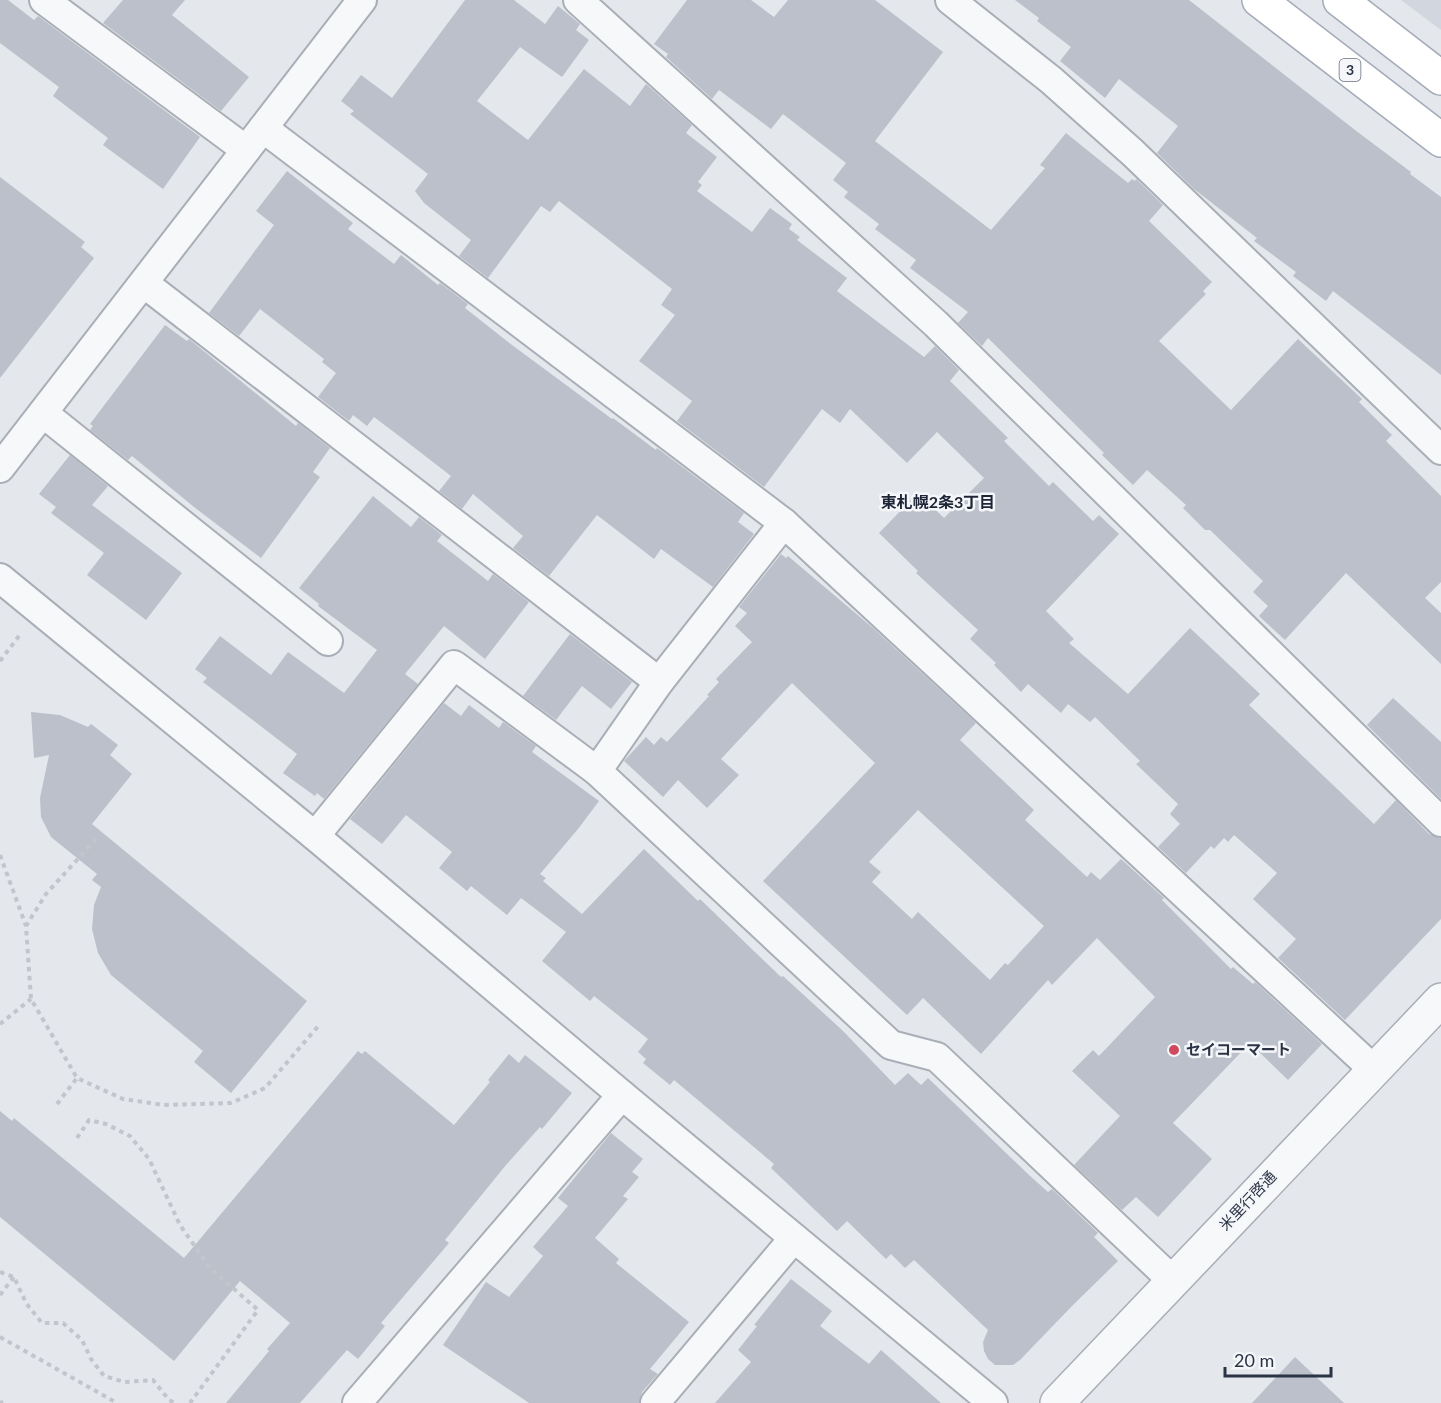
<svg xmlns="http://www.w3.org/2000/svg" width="1441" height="1403" viewBox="0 0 1441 1403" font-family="Lato,'Noto Sans JP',sans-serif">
  <rect width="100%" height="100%" fill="#e4e7ec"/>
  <path fill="#d2d6de" d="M 1401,0 L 1441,0 L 1441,30 Z"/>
  <g fill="#bbc0ca" fill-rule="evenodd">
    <path d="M 0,0 L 8,0 L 34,20 L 38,16 L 200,137 L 163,189 L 103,145 L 108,138 L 53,96 L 59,87 L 0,43 Z"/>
    <path d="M 123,0 L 185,0 L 172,15 L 249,77 L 221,111 L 103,23 Z"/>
    <path d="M 465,0 L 514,0 L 545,24 L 558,6 L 580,24 L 576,30 L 589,40 L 562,77 L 520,47 L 477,101 L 528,140 L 584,69 L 630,106 L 646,84 L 692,125 L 686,133 L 717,157 L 698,182 L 702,185 L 697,191 L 752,232 L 770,208 L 792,224 L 789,229 L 800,237 L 797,240 L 847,278 L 837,291 L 924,357 L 935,346 L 959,370 L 950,381 L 1008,438 L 1004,441 L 1049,486 L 1053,482 L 1093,521 L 1099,515 L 1119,534 L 1046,611 L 1074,639 L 1069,643 L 1128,694 L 1190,628 L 1260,694 L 1249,705 L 1374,824 L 1396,800 L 1429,834 L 1441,838 L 1441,919 L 1345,1020 L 1278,958 L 1296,939 L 1253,899 L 1277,873 L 1234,835 L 1228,842 L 1224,838 L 1214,849 L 1211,846 L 1186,873 L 1158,847 L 1180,824 L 1170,814 L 1178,804 L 1136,764 L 1140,761 L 1095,717 L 1090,722 L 1068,704 L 1061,713 L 1028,684 L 1021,692 L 994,665 L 996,663 L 970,639 L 978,630 L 916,573 L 918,571 L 879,533 L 918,493 L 944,518 L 984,478 L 937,432 L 907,463 L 850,409 L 840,423 L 822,409 L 764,487 L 677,421 L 692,401 L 639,361 L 675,315 L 661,305 L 672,289 L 559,201 L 550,212 L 541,206 L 488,278 L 459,256 L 471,240 L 424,203 L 415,191 L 428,174 L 350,114 L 354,111 L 341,101 L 361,75 L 392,98 Z"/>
    <path d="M 687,0 L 751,0 L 774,17 L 788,0 L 875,0 L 943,52 L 875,141 L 991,230 L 1045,168 L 1040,165 L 1066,133 L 1128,183 L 1132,179 L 1135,181 L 1136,179 L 1163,205 L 1149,221 L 1212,282 L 1203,291 L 1206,294 L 1159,341 L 1231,410 L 1298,339 L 1362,399 L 1359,402 L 1392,435 L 1386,441 L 1441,496 L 1441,582 L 1425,598 L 1441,613 L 1441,664 L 1346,573 L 1285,640 L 1259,616 L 1268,606 L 1253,592 L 1263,581 L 1210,530 L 1205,530 L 1183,508 L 1186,505 L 1147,470 L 1133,485 L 1102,455 L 1104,453 L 988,338 L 982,346 L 958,323 L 968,312 L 910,268 L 916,260 L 875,229 L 879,224 L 844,197 L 848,192 L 833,180 L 846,163 L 783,114 L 771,129 L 719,90 L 712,99 L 666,57 L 668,54 L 654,44 Z"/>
    <path d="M 1015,0 L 1189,0 L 1355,130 L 1411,172 L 1410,174 L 1441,197 L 1441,375 L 1333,291 L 1326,301 L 1293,276 L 1296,272 L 1254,241 L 1257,238 L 1194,189 L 1157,153 L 1178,126 L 1119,79 L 1105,98 L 1060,61 L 1071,47 L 1037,21 L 1039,18 Z"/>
    <path d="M 287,171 L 353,223 L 348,229 L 394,264 L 401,255 L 438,285 L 440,283 L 468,304 L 465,308 L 512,345 L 612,419 L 613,418 L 656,450 L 657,448 L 744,513 L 738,522 L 754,534 L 713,587 L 661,549 L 654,559 L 597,515 L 549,576 L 513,548 L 523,536 L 473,494 L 462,509 L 439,491 L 451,476 L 407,442 L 374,417 L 367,426 L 353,415 L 349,421 L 318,397 L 336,373 L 322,362 L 324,359 L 260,309 L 239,336 L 209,313 L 274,225 L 256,211 Z"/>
    <path d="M 0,177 L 85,242 L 81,247 L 94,258 L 0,378 Z"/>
    <path d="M 165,325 L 187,341 L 189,339 L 296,426 L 298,423 L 330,448 L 313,472 L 320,477 L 261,558 L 194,507 L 132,456 L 128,460 L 90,430 L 93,426 L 90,424 Z"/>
    <path d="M 70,455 L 108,486 L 92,505 L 182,573 L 146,620 L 87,575 L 104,553 L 51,513 L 56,507 L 39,494 Z"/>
    <path d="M 373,496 L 411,527 L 419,517 L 442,535 L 437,541 L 488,581 L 493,574 L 529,602 L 485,659 L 444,626 L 405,674 L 418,684 L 324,799 L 317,793 L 315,796 L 283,773 L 297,754 L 203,682 L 207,678 L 195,669 L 220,636 L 271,675 L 288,652 L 344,693 L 377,650 L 318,606 L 319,604 L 299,588 Z"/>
    <path d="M 781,554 L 786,558 L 788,556 L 873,628 L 976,723 L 960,740 L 1034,810 L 1025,820 L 1087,877 L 1091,872 L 1100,880 L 1121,859 L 1164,898 L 1162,900 L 1231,969 L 1233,967 L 1253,984 L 1255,982 L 1322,1044 L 1288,1080 L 1250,1043 L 1173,1123 L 1212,1159 L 1158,1217 L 1136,1197 L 1122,1210 L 1074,1165 L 1120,1116 L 1072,1071 L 1093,1050 L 1099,1056 L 1155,997 L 1097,938 L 1052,985 L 1048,980 L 981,1054 L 923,998 L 907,1015 L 763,881 L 875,763 L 792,683 L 721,759 L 739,775 L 707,808 L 678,780 L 663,797 L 624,761 L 646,737 L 654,745 L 661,737 L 667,742 L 709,696 L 707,695 L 719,682 L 716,679 L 752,642 L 735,626 L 747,613 L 739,607 ZM 918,810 L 1044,926 L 1008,965 L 1005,963 L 990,980 L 918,912 L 912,919 L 872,882 L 881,872 L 869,862 Z"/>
    <path d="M 570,634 L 632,682 L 611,709 L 582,686 L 556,720 L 523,696 Z"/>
    <path d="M 1393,698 L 1441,742 L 1441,799 L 1367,725 Z"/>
    <path d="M 444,703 L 461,716 L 469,705 L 499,728 L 503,722 L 536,746 L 532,752 L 599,801 L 578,829 L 540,874 L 546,878 L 543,881 L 582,914 L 644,849 L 698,901 L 700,899 L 781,977 L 783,976 L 842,1030 L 895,1085 L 908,1073 L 921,1085 L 928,1078 L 1029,1175 L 1048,1192 L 1052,1189 L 1098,1233 L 1094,1237 L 1118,1261 L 1073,1305 L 1020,1360 L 1013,1365 L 995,1365 L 988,1359 L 984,1351 L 983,1342 L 988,1330 L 914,1260 L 905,1268 L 891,1254 L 886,1259 L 847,1221 L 837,1231 L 771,1168 L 774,1164 L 674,1080 L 670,1085 L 643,1063 L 646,1059 L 638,1052 L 648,1039 L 594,996 L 590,1001 L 542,961 L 566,932 L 521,898 L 507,915 L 471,886 L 467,891 L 439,868 L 452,852 L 406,815 L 382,844 L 350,819 Z"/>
    <path d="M 31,712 L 60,715 L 88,727 L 91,724 L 118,745 L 110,755 L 132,774 L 92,824 L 307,1001 L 231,1093 L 194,1062 L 203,1051 L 111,975 L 98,953 L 92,929 L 94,905 L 101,887 L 92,880 L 97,874 L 51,837 L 41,817 L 40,798 L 49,755 L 34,758 Z"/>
    <path d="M 358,1051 L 362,1054 L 365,1051 L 454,1125 L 490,1082 L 488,1080 L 509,1054 L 519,1063 L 525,1055 L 572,1093 L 542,1129 L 540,1127 L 506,1165 L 445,1240 L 449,1243 L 381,1323 L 385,1326 L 358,1359 L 347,1350 L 300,1403 L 226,1403 L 269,1351 L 267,1349 L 290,1323 L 240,1281 L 174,1361 L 0,1217 L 0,1111 L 12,1121 L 14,1118 L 184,1258 Z"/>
    <path d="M 611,1133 L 643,1159 L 632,1172 L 639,1177 L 623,1196 L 628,1199 L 595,1238 L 619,1259 L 616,1263 L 689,1322 L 650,1369 L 658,1374 L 642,1392 L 639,1403 L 529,1403 L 443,1345 L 486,1282 L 509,1297 L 543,1256 L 533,1247 L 568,1206 L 558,1198 Z"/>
    <path d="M 791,1279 L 832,1311 L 820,1326 L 869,1364 L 881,1350 L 941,1403 L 715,1403 L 751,1362 L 738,1350 L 757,1326 L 754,1325 Z"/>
    <path d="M 1295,1357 L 1344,1403 L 1252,1403 Z"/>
  </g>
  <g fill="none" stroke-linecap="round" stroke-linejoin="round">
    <g stroke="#a9aeb7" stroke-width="32">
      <g id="minor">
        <path d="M 44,0 L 246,150"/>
        <path d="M 578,0 L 936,324 L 1441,822"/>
        <path d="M 950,0 L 1051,80 L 1133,153 L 1441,450"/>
        <path d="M 263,128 L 784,523 L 1373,1069"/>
        <path d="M 145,284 L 659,682"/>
        <path d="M 43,413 L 328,641"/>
        <path d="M 0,468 L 362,0"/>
        <path d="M 0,578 L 315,836 L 622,1095 L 993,1403"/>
        <path d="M 597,771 L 659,682 L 784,523"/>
        <path d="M 315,836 L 454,665 L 597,771 L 891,1045 L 937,1057 L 1173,1281"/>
        <path d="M 357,1403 L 622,1095"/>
        <path d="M 655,1403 L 794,1238"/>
      </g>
    </g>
    <g stroke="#a9aeb7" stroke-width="36">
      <path id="tertiary" d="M 1057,1403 L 1441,1000"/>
    </g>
    <g stroke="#a3abb8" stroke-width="36">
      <g id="primary">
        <path d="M 1259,0 L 1441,140"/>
        <path d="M 1340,0 L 1441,78"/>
      </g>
    </g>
    <g stroke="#c2c5cb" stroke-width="4" stroke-dasharray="4.5 4.5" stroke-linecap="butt">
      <path d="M 0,661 L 19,636"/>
      <path d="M 96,839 L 46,894 L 26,926 L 31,999 L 77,1078 L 123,1099 L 164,1105 L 231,1103 L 265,1088 L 320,1024"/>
      <path d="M 0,855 L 26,926"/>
      <path d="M 0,1024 L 31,999"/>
      <path d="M 57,1104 L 77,1078"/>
      <path d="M 77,1138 L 89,1120 L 106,1124 L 130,1136 L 149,1159 L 180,1225 L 210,1268 L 258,1310 L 190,1403"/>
      <path d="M 0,1272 L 14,1277 L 26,1303 L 42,1323 L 63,1323 L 82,1340 L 91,1359 L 104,1376 L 125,1382 L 153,1380 L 169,1400 L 175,1403"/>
      <path d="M 0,1295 L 14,1277"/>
      <path d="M 0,1337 L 117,1403"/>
      <path d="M 0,1402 L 3,1403"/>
    </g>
    <use href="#minor" stroke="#f7f8fa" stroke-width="28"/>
    <use href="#tertiary" stroke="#f7f8fa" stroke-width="33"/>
    <use href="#primary" stroke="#fff" stroke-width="33"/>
  </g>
  <circle fill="#d0495c" stroke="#f4f6f9" stroke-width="2" cx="1174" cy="1050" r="6"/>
  <g text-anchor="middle" stroke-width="5" stroke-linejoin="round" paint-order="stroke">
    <rect fill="#f4f6f9" stroke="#676e7b" stroke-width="1.5" x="1339.5" y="59" width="21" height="22" rx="4.5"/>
    <g font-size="14" font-weight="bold" fill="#2b3445">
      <text x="1350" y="75">3</text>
    </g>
    <g font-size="15" font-weight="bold" fill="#2b3445" stroke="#f4f6f9" text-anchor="start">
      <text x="1186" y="1055">セイコーマート</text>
    </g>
    <g font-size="15" fill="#2b3445" stroke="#f4f6f9">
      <text transform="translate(1248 1201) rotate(-47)" y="5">米里行啓通</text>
    </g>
    <g font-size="16" font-weight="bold" fill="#1d2536" stroke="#f4f6f9">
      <text x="938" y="508">東札幌2条3丁目</text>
    </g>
  </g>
  <path d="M1225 1367v9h106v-9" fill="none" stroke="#2b3445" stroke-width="3"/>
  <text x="1234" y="1367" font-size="18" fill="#2b3445" stroke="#f4f6f9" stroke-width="4.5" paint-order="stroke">20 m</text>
</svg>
